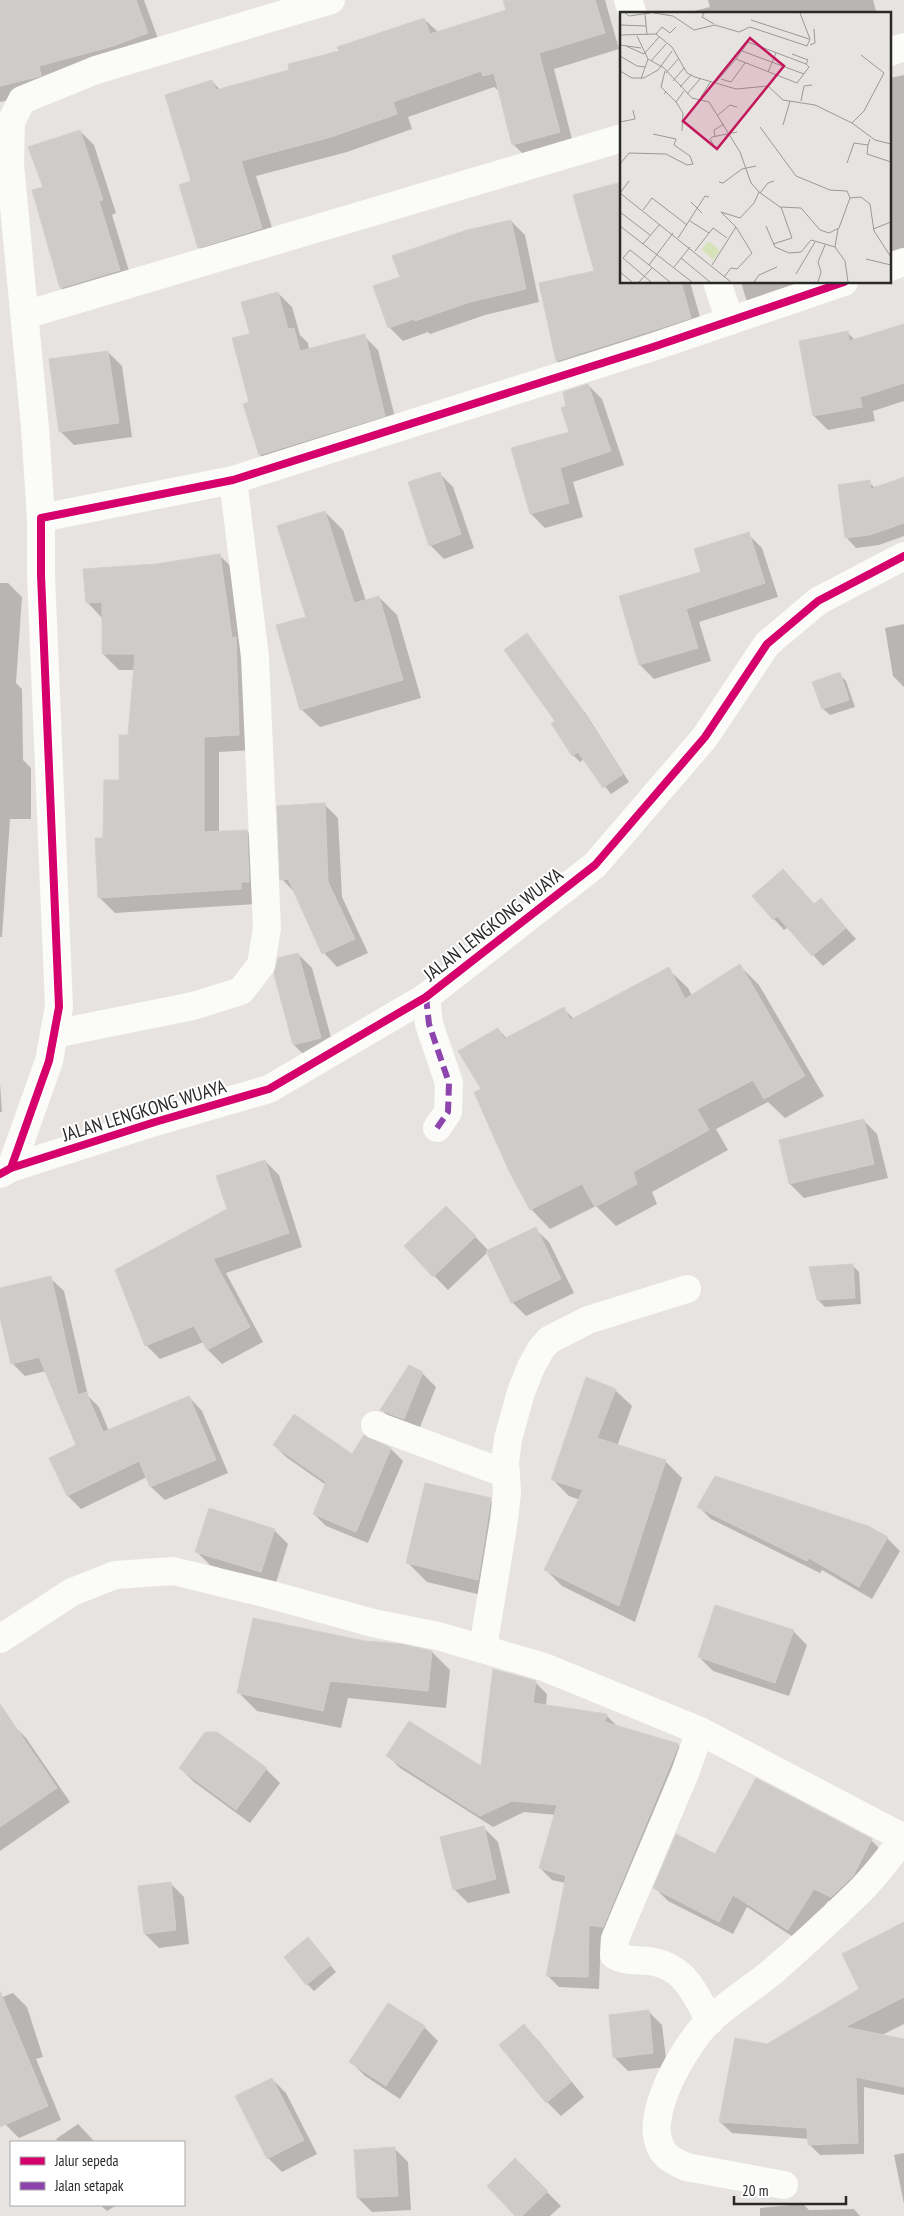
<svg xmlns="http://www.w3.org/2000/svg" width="904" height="2216" viewBox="0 0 904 2216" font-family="'PT Sans Narrow',sans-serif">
  <rect width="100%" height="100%" fill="#e7e3e0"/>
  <g fill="#0003">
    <path d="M 14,0 L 144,0 L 161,47 L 45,93 L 0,102 L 0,3 Z"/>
    <path d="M 504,0 L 605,0 L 619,49 L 554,69 L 574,147 L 529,160 L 513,144 L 499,91 L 494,87 L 408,117 L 412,129 L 347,152 L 256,176 L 277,244 L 214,262 L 199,247 L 193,182 L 212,81 L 220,90 L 291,70 L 424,19 L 438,32 L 508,10 Z"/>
    <path d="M 708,0 L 873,0 L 877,14 L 682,14 L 710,7 Z"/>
    <path d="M 904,75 L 904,266 L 890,277 L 890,78 Z"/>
    <path d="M 80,131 L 94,145 L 116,213 L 112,215 L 133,284 L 75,302 L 61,288 L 33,191 L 44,188 Z"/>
    <path d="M 511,221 L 525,235 L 539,302 L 485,315 L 430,334 L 428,332 L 403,341 L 389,327 L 401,278 Z"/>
    <path d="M 622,282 L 690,282 L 704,331 L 571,375 L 557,361 L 541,284 Z"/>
    <path d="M 741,282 L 853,282 L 761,314 L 746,299 Z"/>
    <path d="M 278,293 L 292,307 L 300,335 L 308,343 L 309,350 L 364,336 L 378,350 L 398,429 L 274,469 L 260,455 L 245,405 L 251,403 L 251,335 Z"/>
    <path d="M 904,325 L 904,401 L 873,411 L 875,421 L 828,430 L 814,416 L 847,332 L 855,340 Z"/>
    <path d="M 108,352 L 122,366 L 132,437 L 74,445 L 60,431 Z"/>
    <path d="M 588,385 L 602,399 L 624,465 L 573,482 L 583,517 L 545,528 L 531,514 L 570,433 L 567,407 Z"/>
    <path d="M 439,473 L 453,487 L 474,548 L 444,559 L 430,545 Z"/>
    <path d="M 904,478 L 904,536 L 879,545 L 856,548 L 847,538 L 839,486 L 869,482 L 874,487 Z"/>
    <path d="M 325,512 L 343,530 L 366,601 L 379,597 L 397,615 L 421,698 L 320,727 L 301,709 L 308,618 Z"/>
    <path d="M 748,534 L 762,548 L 778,597 L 699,622 L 711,661 L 654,679 L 640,665 L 620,597 L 703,573 Z"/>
    <path d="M 220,556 L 236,571 L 254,750 L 219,752 L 219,832 L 247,831 L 262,846 L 256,904 L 115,913 L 99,897 L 104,839 L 121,781 L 129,736 L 135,670 L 119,670 L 103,654 L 102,618 L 87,602 L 156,565 Z"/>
    <path d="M 0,583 L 8,583 L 22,597 L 16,683 L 22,689 L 23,760 L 31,768 L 31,819 L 10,819 L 2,937 L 0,937 Z"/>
    <path d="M 904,624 L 904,687 L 893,676 L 885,628 Z"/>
    <path d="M 527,635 L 586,714 L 629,782 L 611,794 L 584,759 L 580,762 L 573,755 L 557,721 Z"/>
    <path d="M 839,674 L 846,681 L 855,707 L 830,715 L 823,709 Z"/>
    <path d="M 324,804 L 338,818 L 342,897 L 368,953 L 337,967 L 324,953 L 295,893 L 282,879 Z"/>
    <path d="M 754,897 L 815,905 L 821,900 L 856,939 L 823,966 L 788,927 L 784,930 Z"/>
    <path d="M 298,954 L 312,968 L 335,1052 L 308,1059 L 294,1045 L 275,974 Z"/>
    <path d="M 739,965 L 759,985 L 824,1096 L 785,1118 L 768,1102 L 716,1129 L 728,1150 L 652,1192 L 657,1204 L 616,1226 L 596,1206 L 550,1229 L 531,1209 L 483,1090 L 498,1029 L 507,1039 L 564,1009 L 574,1019 L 668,969 L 688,988 L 692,996 Z"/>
    <path d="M 0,1083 L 2,1112 L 0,1112 Z"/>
    <path d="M 863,1120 L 877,1134 L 888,1178 L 804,1198 L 790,1184 L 780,1140 Z"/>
    <path d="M 265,1161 L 279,1175 L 302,1247 L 226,1273 L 263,1342 L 222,1364 L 208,1350 L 204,1342 L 160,1359 L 146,1345 L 228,1209 Z"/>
    <path d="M 446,1207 L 489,1251 L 535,1229 L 549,1242 L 574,1293 L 526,1316 L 512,1302 L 488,1252 L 448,1290 L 405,1246 Z"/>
    <path d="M 853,1266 L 859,1272 L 861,1304 L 825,1307 L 818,1300 Z"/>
    <path d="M 50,1278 L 64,1291 L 88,1396 L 99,1407 L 109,1431 L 189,1397 L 202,1411 L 228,1473 L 165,1500 L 151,1487 L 147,1477 L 81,1509 L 68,1496 L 50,1459 L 77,1446 L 46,1371 L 25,1376 L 12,1363 L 0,1312 L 0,1289 Z"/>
    <path d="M 410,1367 L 422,1373 L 436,1387 L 418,1432 L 395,1424 L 382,1410 Z"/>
    <path d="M 615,1390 L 632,1406 L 617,1446 L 665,1461 L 682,1478 L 635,1622 L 562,1586 L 546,1570 L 580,1500 L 569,1496 L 553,1480 Z"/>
    <path d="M 364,1437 L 391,1449 L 403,1461 L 368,1543 L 326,1526 L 314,1514 L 326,1485 L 286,1457 L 274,1445 L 352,1456 Z"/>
    <path d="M 490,1500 L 510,1520 L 498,1599 L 427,1582 L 407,1562 Z"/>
    <path d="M 699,1507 L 887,1538 L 900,1551 L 872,1599 L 822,1570 L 820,1573 L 711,1519 Z"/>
    <path d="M 274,1530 L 288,1544 L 275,1586 L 210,1565 L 196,1551 Z"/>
    <path d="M 793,1631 L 807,1645 L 789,1696 L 713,1671 L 699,1657 Z"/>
    <path d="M 365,1642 L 432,1652 L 450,1670 L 446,1708 L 348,1698 L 341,1728 L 257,1711 L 239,1693 Z"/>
    <path d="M 535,1682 L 547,1694 L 546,1706 L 606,1715 L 618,1727 L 678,1745 L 690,1757 L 615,1938 L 601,1936 L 599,1989 L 559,1987 L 547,1975 L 565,1883 L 552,1880 L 540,1868 L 556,1815 L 524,1812 L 493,1827 L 400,1768 L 388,1756 L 482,1769 Z"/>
    <path d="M 12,1724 L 26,1738 L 70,1802 L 0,1851 L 0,1733 Z"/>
    <path d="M 216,1733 L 266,1769 L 280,1783 L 250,1823 L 194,1782 L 180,1768 Z"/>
    <path d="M 484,1828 L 498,1842 L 510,1893 L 468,1903 L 454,1889 Z"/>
    <path d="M 871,1840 L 884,1853 L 845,1910 L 828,1901 L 801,1942 L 747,1907 L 733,1934 L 668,1901 L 655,1888 L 715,1855 Z"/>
    <path d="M 170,1883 L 184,1897 L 189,1944 L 159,1948 L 145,1934 Z"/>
    <path d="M 904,1923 L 904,2024 L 836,2058 L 818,2040 L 861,1989 Z"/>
    <path d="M 315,1946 L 336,1972 L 314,1991 L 307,1984 Z"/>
    <path d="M 13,1993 L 27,2007 L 43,2057 L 36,2059 L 61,2120 L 19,2138 L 5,2124 L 0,2113 L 0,1998 Z"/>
    <path d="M 648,2011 L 662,2025 L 667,2067 L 628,2071 L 614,2057 Z"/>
    <path d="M 524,2026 L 538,2040 L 584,2097 L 561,2116 L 547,2102 Z"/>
    <path d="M 424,2027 L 438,2041 L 400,2099 L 365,2076 L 351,2062 Z"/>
    <path d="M 904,2045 L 904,2095 L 864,2087 L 864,2154 L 820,2155 L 809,2144 L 809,2139 L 732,2133 L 720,2122 L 798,2051 Z"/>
    <path d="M 272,2079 L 286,2093 L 317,2154 L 282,2172 L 268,2158 Z"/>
    <path d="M 78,2124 L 95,2142 L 58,2142 L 56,2139 Z"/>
    <path d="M 394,2148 L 408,2162 L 411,2210 L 372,2212 L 358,2198 Z"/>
    <path d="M 904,2153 L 904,2204 L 894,2155 Z"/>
    <path d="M 515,2160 L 561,2206 L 550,2216 L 517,2216 Z"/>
    <path d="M 803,2204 L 809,2210 L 854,2209 L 860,2216 L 760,2216 L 760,2208 Z"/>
    <path d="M 100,2205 L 117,2205 L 107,2211 Z"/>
  </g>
  <g fill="#ceccc9" stroke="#d2cfcc">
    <path d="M 0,0 L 136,0 L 148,33 L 113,46 L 39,66 L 41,76 L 0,86 Z"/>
    <path d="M 503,0 L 595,0 L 605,33 L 539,53 L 560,132 L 512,145 L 494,73 L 483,76 L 481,71 L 393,102 L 397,114 L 331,137 L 241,161 L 262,228 L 198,248 L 179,185 L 191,181 L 165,95 L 212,80 L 216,90 L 289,70 L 288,64 L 339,51 L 337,47 L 424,18 L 430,34 L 506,10 Z"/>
    <path d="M 80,130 L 103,200 L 99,201 L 120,270 L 60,288 L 32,190 L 43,187 L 28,147 Z"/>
    <path d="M 622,182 L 622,282 L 681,282 L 691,318 L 556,361 L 539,283 L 594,271 L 573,195 Z"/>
    <path d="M 511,220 L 526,289 L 470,302 L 415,321 L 414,319 L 388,328 L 373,286 L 400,277 L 392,256 L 467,230 Z"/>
    <path d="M 278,292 L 288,329 L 294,328 L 300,351 L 365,334 L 385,416 L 259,455 L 243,404 L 249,402 L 232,338 L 250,334 L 241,302 Z"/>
    <path d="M 904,324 L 904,383 L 860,397 L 862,407 L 813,416 L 799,341 L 848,331 L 849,341 Z"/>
    <path d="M 108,351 L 119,423 L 59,432 L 49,359 Z"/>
    <path d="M 588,384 L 611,451 L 560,468 L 569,503 L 530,514 L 511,448 L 569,432 L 561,408 L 566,406 L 563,392 Z"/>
    <path d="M 440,472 L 461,534 L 429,546 L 408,482 Z"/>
    <path d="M 904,477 L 904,523 L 869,535 L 845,538 L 838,485 L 870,480 L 871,489 Z"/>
    <path d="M 325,511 L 354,603 L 379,596 L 403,680 L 300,710 L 276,625 L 306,617 L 277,526 Z"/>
    <path d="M 749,532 L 765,583 L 686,609 L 698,648 L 639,665 L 619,596 L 701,572 L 694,549 Z"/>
    <path d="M 220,554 L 232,638 L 236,637 L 239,735 L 204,737 L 204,832 L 247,830 L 249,882 L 241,882 L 241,889 L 98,898 L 95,838 L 103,838 L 104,780 L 119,780 L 119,735 L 128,735 L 135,654 L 102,654 L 102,602 L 86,603 L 83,569 L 156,564 Z"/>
    <path d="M 527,633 L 579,705 L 623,774 L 603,788 L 578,752 L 572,756 L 551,723 L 555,721 L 504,650 Z"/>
    <path d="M 840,672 L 849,700 L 822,709 L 812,682 Z"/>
    <path d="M 325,803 L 328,882 L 355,939 L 322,954 L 288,879 L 280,880 L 277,806 Z"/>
    <path d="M 783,869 L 814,904 L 821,898 L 846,928 L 812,956 L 777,916 L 773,920 L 752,896 Z"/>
    <path d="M 298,953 L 321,1038 L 293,1045 L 274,974 L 278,958 Z"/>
    <path d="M 740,964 L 805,1076 L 764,1099 L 753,1080 L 697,1109 L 709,1130 L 633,1172 L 637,1184 L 595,1207 L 582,1184 L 530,1210 L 509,1171 L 474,1092 L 481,1089 L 458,1051 L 498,1028 L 504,1039 L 564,1007 L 570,1020 L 669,967 L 685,999 Z"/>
    <path d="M 864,1119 L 874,1164 L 789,1184 L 779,1140 Z"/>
    <path d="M 265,1160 L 289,1233 L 213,1259 L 250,1327 L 207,1350 L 194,1326 L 145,1346 L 115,1270 L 227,1209 L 216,1176 Z"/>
    <path d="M 446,1206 L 476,1236 L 433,1277 L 404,1246 Z"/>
    <path d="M 536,1227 L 561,1279 L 511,1303 L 486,1251 Z"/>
    <path d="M 853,1264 L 855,1298 L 817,1300 L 809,1267 Z"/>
    <path d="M 51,1276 L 78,1395 L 86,1392 L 103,1432 L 189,1396 L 216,1460 L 150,1487 L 139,1461 L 67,1496 L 49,1458 L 76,1445 L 39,1357 L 11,1364 L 0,1318 L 0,1288 Z"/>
    <path d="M 409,1365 L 423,1372 L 404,1419 L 380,1410 Z"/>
    <path d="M 586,1377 L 616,1389 L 597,1438 L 666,1460 L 619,1606 L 544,1570 L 583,1490 L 551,1480 Z"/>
    <path d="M 294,1414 L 352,1454 L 364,1435 L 391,1448 L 356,1532 L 313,1514 L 326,1482 L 273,1445 Z"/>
    <path d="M 715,1476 L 868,1526 L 888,1537 L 859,1587 L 809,1558 L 807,1561 L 697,1507 Z"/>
    <path d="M 425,1483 L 491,1498 L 478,1580 L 406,1563 Z"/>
    <path d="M 209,1508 L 275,1529 L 261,1572 L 195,1552 Z"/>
    <path d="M 715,1605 L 794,1630 L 775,1683 L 698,1657 Z"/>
    <path d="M 253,1618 L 365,1641 L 401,1644 L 432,1651 L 428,1691 L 330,1681 L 323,1711 L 237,1693 Z"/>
    <path d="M 493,1669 L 536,1681 L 533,1703 L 607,1714 L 605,1722 L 679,1744 L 603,1927 L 589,1925 L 588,1977 L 546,1976 L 566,1876 L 539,1868 L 557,1805 L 512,1801 L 480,1816 L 386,1756 L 409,1721 L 481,1766 Z"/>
    <path d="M 0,1704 L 57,1788 L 0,1827 Z"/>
    <path d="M 205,1732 L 217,1732 L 267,1768 L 236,1810 L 179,1768 Z"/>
    <path d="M 756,1778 L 872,1839 L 853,1876 L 831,1897 L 814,1889 L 788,1930 L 733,1895 L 719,1922 L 653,1888 L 676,1834 L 715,1854 Z"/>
    <path d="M 484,1826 L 496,1879 L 453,1890 L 440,1837 Z"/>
    <path d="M 171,1882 L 176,1930 L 144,1934 L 138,1886 Z"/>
    <path d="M 904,1922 L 904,1997 L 845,2027 L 904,2039 L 904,2087 L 856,2077 L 858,2143 L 808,2145 L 807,2128 L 719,2122 L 735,2038 L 767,2044 L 859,1989 L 842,1954 Z"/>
    <path d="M 308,1937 L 331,1965 L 306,1985 L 284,1957 Z"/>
    <path d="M 0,1991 L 48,2106 L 0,2127 Z"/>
    <path d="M 388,2003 L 425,2026 L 386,2086 L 349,2062 Z"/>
    <path d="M 649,2010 L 653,2053 L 613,2058 L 609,2015 Z"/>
    <path d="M 524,2024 L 571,2082 L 546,2103 L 499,2045 Z"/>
    <path d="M 272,2078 L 304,2140 L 267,2159 L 235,2096 Z"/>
    <path d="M 395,2147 L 398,2196 L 357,2198 L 354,2150 Z"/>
    <path d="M 515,2158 L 548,2191 L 522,2216 L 515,2216 L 487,2186 Z"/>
  </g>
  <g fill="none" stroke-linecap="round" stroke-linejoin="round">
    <g stroke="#fbfbfa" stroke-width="28">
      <path d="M 628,0 L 633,14"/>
      <path d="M 890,52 L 904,47"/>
      <path d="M 890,267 L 904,262"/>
      <path d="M 717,282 L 730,321"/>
      <path d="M 25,315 L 622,138"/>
      <path d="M 41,518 L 35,428 L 10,164 L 11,122 L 22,100 L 96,70 L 331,0"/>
      <path d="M 426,997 L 429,1024 L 449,1083 L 448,1112 L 437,1128"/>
      <path d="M 54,1034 L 193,1006 L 241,991 L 261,965 L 267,928 L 255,657 L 233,480"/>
      <path d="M 11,1168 L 49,1061 L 59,1007 L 41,575 L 41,518 L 233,480 L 653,347 L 844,282"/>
      <path d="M 0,1174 L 11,1168 L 155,1122 L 269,1089 L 426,997 L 595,865 L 705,737 L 767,644 L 818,601 L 904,556"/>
      <path d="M 375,1425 L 506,1474"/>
      <path d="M 0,1639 L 72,1592 L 115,1575 L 173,1571 L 268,1594 L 373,1623 L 438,1636 L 544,1667 L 700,1731 L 904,1838"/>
      <path d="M 483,1648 L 504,1520 L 507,1492 L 505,1462 L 508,1439 L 521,1392 L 531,1367 L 541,1349 L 549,1340 L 588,1320 L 687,1289"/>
      <path d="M 700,1731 L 685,1773 L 615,1939 L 614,1955 C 623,1961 638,1960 649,1961 C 685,1966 694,1992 710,2021"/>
      <path d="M 784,2185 L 686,2167 C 676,2162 665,2158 660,2146 C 645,2112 686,2043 710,2020 C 729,2002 753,1988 773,1971 C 802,1946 830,1920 857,1894 C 875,1877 889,1857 904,1838"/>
    </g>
    <path stroke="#8e44ad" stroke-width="6" stroke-dasharray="12 6" stroke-linecap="butt" d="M 426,997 L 429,1024 L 449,1083 L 448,1112 L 437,1128"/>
    <g stroke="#fff" stroke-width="11">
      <g id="cycleway">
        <path d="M 11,1168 L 49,1061 L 59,1007 L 41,575 L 41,518 L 233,480 L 653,347 L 844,282"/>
        <path d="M 0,1174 L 11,1168 L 155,1122 L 269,1089 L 426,997 L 595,865 L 705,737 L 767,644 L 818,601 L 904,556"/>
      </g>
    </g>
    <use href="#cycleway" stroke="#d6006c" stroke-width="8"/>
  </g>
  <g text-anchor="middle" stroke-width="4" stroke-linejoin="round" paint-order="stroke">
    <g font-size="19" fill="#292929" stroke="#fff">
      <text transform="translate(493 924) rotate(-38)" y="7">JALAN LENGKONG WUAYA</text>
      <text transform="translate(144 1110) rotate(-17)" y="7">JALAN LENGKONG WUAYA</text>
    </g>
  </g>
  <g transform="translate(620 12)">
    <rect width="271" height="271" fill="#e7e3e0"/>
    <path d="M 89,229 L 100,239 L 93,248 L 81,237 Z" fill="#d6e3ba"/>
    <path fill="none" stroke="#9b9997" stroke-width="1" d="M 5,1 L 9,4 L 30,1M 34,1 L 53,4 L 74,18 L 95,13 L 119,20 L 130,15 L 187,34 L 190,27 L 180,1M 84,1 L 82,5 L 94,12M 25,2 L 27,23M 131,8 L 189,27M 0,13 L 26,14M 36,22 L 42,15 L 50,21 L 56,15M 0,23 L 36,22 L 52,35 L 67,61 L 75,65 L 116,77 L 148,74 L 163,88 L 195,93 L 232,111 L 255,128 L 271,132M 17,24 L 28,47 L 44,56 L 72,86 L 89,90 L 120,140 L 131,171 L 139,180 L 160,195 L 181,196 L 200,218 L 209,221 L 219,216 L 230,186 L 241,185 L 250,192 L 254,219 L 271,245M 0,33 L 21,36M 190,33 L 195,31 L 194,17M 6,34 L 24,42 L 39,25M 122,39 L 184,62M 0,44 L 17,54 L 25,55M 116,47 L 128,30 L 186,52 L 188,48 L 172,42M 31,49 L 46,32M 0,59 L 12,66 L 24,66 L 38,58 L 52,39M 45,59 L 41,75 L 46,80M 148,60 L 156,41M 46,61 L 59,46M 21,67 L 28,47M 101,67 L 111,70 L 125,51M 53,69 L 64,56M 96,70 L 116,47 L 177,71 L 189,55 L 186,52M 60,75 L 71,63M 44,82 L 46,80 L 56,90M 67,82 L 80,67M 81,85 L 91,69M 181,89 L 184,74 L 192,73M 98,103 L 110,93 L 117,95M 0,110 L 15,107 L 13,98M 232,111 L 244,99 L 264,61 L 241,43M 163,113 L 170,89M 140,115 L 176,164 L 210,178 L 227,179 L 230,186M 62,119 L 63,101 L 56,90 L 64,79M 95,124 L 94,118 L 104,112M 93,132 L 90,127 L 92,125 L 117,120M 248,133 L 247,142 L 271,150M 227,151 L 234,131 L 248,133 L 250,127M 0,152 L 9,141 L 46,142 L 67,153 L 73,152 L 70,144 L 54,133 L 56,127 L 33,122M 99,170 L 103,171 L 122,157 L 136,154M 0,181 L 111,270M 0,181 L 9,169M 140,181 L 148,171 L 154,169M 71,190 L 82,201M 23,198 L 32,186 L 67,213M 0,200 L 30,223M 70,209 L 89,221M 0,214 L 72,270M 146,214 L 155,235 L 169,241 L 181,240 L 191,228 L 215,235 L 218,217M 116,215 L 101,200 L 120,206 L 134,191 L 139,180M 253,217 L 271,210M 58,226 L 85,184 L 89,185M 23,232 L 40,212M 153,232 L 172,226 L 161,195M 215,235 L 225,249 L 228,270M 75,239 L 93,216 L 107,226M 61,246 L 90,270M 246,247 L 271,253M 29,253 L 50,270M 92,253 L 116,215 L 132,241 L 117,257 L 111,256 L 104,265M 54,255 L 70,235M 0,260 L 12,270M 176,262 L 195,230M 19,270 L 32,256M 31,270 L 3,246 L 10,238 L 29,253 L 53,221M 134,270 L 139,263 L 157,255M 198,270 L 201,260 L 198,250 L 205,233"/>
    <path fill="#c2185b" fill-opacity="0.15" stroke="#c2185b" stroke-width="2.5" d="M 130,26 L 164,54 L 97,137 L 63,109 Z"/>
    <rect width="271" height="271" fill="none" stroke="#292929" stroke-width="2.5"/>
  </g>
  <rect x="10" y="2141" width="175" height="65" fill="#ffffff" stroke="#a9a9a9"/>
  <rect x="20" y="2157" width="25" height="8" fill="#d6006c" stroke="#a9a9a9"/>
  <text x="55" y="2166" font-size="15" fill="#292929">Jalur sepeda</text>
  <rect x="20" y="2182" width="25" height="8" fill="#8e44ad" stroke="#a9a9a9"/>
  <text x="55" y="2191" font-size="15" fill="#292929">Jalan setapak</text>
  <path d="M734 2196v8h112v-8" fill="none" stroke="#292929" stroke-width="2.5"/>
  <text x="742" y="2196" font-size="15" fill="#292929" stroke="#ffffff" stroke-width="4" paint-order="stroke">20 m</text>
</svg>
